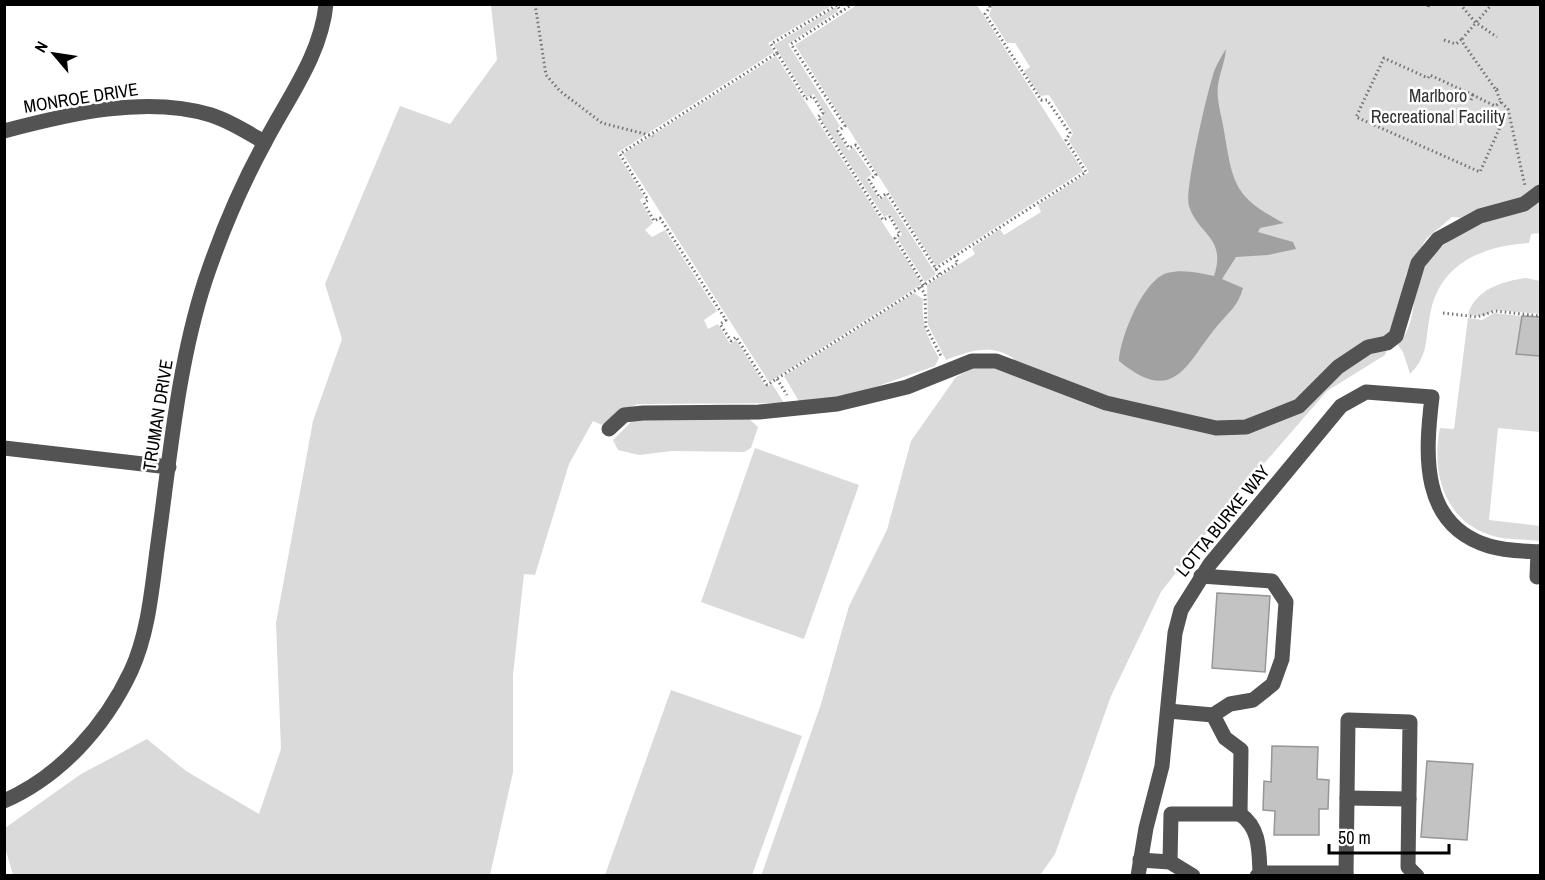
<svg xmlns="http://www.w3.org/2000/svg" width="1545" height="880" viewBox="0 0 1545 880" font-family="'Archivo Narrow',sans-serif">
  <rect width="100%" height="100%" fill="#fff"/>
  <g fill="#dadada">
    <path d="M 491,5 L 833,5 L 768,43 L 774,52 L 617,153 L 644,197 L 640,200 L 653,223 L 645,230 L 652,237 L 665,230 L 717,311 L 704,320 L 708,329 L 718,324 L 730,344 L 736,340 L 766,387 L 772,384 L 784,403 L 638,404 L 618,412 L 602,425 L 593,421 L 569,464 L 535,575 L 524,574 L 513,675 L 513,772 L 490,875 L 13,875 L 5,847 L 5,828 L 81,774 L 147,739 L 186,771 L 259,814 L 281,749 L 276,623 L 313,421 L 342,339 L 325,284 L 400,106 L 450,124 L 497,60 Z"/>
    <path d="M 857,5 L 977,5 L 1083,171 L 936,266 L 795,45 Z"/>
    <path d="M 991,5 L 1540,5 L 1540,233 L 1531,234 L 1529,243 C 1483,246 1439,263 1430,315 C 1425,340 1429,355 1410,374 L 1403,352 L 1397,344 C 1418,327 1411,289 1424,266 C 1438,243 1465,233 1488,220 L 1452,217 L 1426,239 L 1406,274 L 1397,324 L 1385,355 L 1327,391 L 1228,505 L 1161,592 L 1111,696 L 1055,854 L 1040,875 L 761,876 L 821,704 L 849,606 L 887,530 L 911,441 L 956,377 L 988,361 L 1012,363 L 1014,359 C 992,343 970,351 946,360 L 928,325 L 927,285 L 975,254 L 972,248 L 1000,229 L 1004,235 L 1041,212 L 1038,205 L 1089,172 L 1069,141 L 1073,133 L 1049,95 L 1040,96 L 1024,71 L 1030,67 L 1015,43 L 1007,43 L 989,15 L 992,7 Z"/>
    <path d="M 836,7 L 838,11 L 788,44 L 840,126 L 836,130 L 848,150 L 854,148 L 872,174 L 866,179 L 879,199 L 886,196 L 936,274 L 925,282 L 898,239 L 902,234 L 890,214 L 884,217 L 820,118 L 825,114 L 814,94 L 807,97 L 774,45 Z"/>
    <path d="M 776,56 L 922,284 L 769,382 L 623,154 Z"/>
    <path d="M 1526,278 L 1540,281 L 1540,314 L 1495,310 L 1483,316 L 1468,315 C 1475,289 1503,281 1526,278 Z"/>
    <path d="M 914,293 L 923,299 C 921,322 927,338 939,358 L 935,366 L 858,393 L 800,403 L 784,376 Z"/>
    <path d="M 1494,313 L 1522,316 L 1516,353 L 1540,356 L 1540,432 L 1498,428 L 1489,520 L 1540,526 L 1540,541 C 1524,539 1505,540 1490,535 C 1444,520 1431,472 1440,428 L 1454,429 L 1468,318 L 1482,320 Z"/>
    <path d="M 747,417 L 758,427 L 751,448 L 744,452 L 672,451 L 639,455 L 618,450 L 613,440 L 631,422 L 643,418 Z"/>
    <path d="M 755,448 L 859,485 L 804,639 L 701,602 Z"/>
    <path d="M 671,690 L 802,736 L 752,875 L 605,875 Z"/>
  </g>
  <path fill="#a1a1a1" d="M 1226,49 C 1225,62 1220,72 1218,85 C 1216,101 1222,116 1224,131 C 1233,183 1233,197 1284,223 L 1260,228 L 1258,232 L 1293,242 L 1296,249 L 1268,255 L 1236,257 L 1222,279 L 1243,288 C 1238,306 1229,312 1218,325 C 1187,361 1176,408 1119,361 C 1120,338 1143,280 1167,273 C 1184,269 1198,273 1214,276 C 1227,237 1198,235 1189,206 C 1184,192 1208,87 1215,69 C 1218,62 1222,55 1226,49 Z"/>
  <g fill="#c3c3c3" stroke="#979797" stroke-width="1.5">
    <path d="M 1522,316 L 1540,317 L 1540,356 L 1516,354 Z"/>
    <path d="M 1217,593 L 1270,596 L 1265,672 L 1212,668 Z"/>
    <path d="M 1272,746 L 1318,747 L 1317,779 L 1329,780 L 1328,809 L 1319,809 L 1319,835 L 1274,835 L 1275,811 L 1263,810 L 1264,781 L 1271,782 Z"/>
    <path d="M 1427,761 L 1473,764 L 1467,840 L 1421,837 Z"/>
  </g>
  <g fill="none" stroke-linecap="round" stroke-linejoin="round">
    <g stroke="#757575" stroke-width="3" stroke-dasharray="1.5 3" stroke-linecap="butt">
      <path d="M 535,4 L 546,75 L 560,91 L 602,123 L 653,136"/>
      <path d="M 853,4 L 791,44 L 845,126 L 838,131 L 849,148 L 856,145 L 876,175 L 869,180 L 880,198 L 887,193 L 940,275"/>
      <path d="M 1460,4 L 1475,22 L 1497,37"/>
      <path d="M 1428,7 L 1429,4"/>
      <path d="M 1462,39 L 1492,4"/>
      <path d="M 1444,40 L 1456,44 L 1461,40 L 1496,90 L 1499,88"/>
      <path d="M 777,53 L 771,44 L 837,5 L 841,12"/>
      <path d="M 1496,90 L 1501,102 L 1508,109 L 1525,186"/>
      <path d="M 1473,95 L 1430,75 L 1428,78 L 1384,58 L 1356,117 L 1480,172 L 1508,109"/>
      <path d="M 1471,100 L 1473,95 L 1495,106 L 1501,102"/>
      <path d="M 935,269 L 1086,172 L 1066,140 L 1070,133 L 1047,100 L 1041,100 L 985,14 L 990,7 L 988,4"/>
      <path d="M 924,285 L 895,238 L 900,234 L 890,217 L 883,220 L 818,117 L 823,113 L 813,96 L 806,99 L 777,53 L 620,154 L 648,200 L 644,203 L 654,221 L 660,218 L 726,320 L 720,324 L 731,341 L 736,337 L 767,385 C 831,344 895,304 958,263 L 953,254"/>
      <path d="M 920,287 L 925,294 L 926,327 L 942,358"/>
      <path d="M 1443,313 L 1477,317 L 1495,311 L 1540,316"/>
      <path d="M 777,379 L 787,395"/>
    </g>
    <g stroke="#535353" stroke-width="15">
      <path d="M 4,131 C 68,114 146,95 211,115 C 230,121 247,132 264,142"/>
      <path d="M 609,429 L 624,415 L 643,413 L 759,412 L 837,404 L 907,387 L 972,361 L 996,361 L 1106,403 L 1216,428 L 1246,427 L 1299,406 L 1338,367 L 1368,347 L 1387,343 L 1396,336 L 1418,263 L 1438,239 L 1480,216 L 1524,204 L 1540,192"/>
      <path d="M 4,448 L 169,467"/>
      <path d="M 1201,576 L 1272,581 L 1286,602 L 1282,659 L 1273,684 L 1253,700 L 1230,704 L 1213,715"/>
      <path d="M 1537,577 L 1538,552"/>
      <path d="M 1168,711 L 1213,715 L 1225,738 L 1241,750 L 1240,814 L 1171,814 L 1170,862"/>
      <path d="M 1347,798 L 1409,799"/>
      <path d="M 4,801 C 61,776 105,726 131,671 C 149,632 152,586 158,543 C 170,456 178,364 205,281 C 221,233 240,188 264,144 C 287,99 321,56 326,4"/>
      <path d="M 1240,814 C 1260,828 1259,850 1260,873 L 1257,876"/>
      <path d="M 1140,860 L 1170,862 L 1193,876"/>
      <path d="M 1138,876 L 1146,828 L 1162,766 L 1175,633 L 1181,610 L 1210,564 L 1341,406 L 1366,392 L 1432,397 C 1425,455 1420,525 1489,546 C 1505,551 1524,551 1540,552"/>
      <path d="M 1260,876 L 1260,873 L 1346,873"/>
      <path d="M 1346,876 L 1348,720 L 1410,722 L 1408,867 L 1417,876"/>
    </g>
  </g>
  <g text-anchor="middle" stroke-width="5" stroke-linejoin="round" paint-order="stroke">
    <g font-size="18" fill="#313131" stroke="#fff">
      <text x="1438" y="102">Marlboro<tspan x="1438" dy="21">Recreational Facility</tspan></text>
    </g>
    <g font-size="18" fill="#000" stroke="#fff">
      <text transform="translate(81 98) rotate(-9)" y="6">MONROE DRIVE</text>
      <text transform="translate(158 415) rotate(-81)" y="6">TRUMAN DRIVE</text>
      <text transform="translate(1223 521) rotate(-51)" y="6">LOTTA BURKE WAY</text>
    </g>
  </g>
  <rect width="1545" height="880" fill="none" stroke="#000000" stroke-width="12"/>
  <g transform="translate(54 54) rotate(299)" stroke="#ffffff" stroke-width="4.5" paint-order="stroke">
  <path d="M0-4.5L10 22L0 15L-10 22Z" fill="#000000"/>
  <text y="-9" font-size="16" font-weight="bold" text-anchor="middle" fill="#000000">N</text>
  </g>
  <path d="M1329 844v9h120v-9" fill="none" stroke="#000000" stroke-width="3"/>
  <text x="1338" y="844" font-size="18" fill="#000000" stroke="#ffffff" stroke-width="4.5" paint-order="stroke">50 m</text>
</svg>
